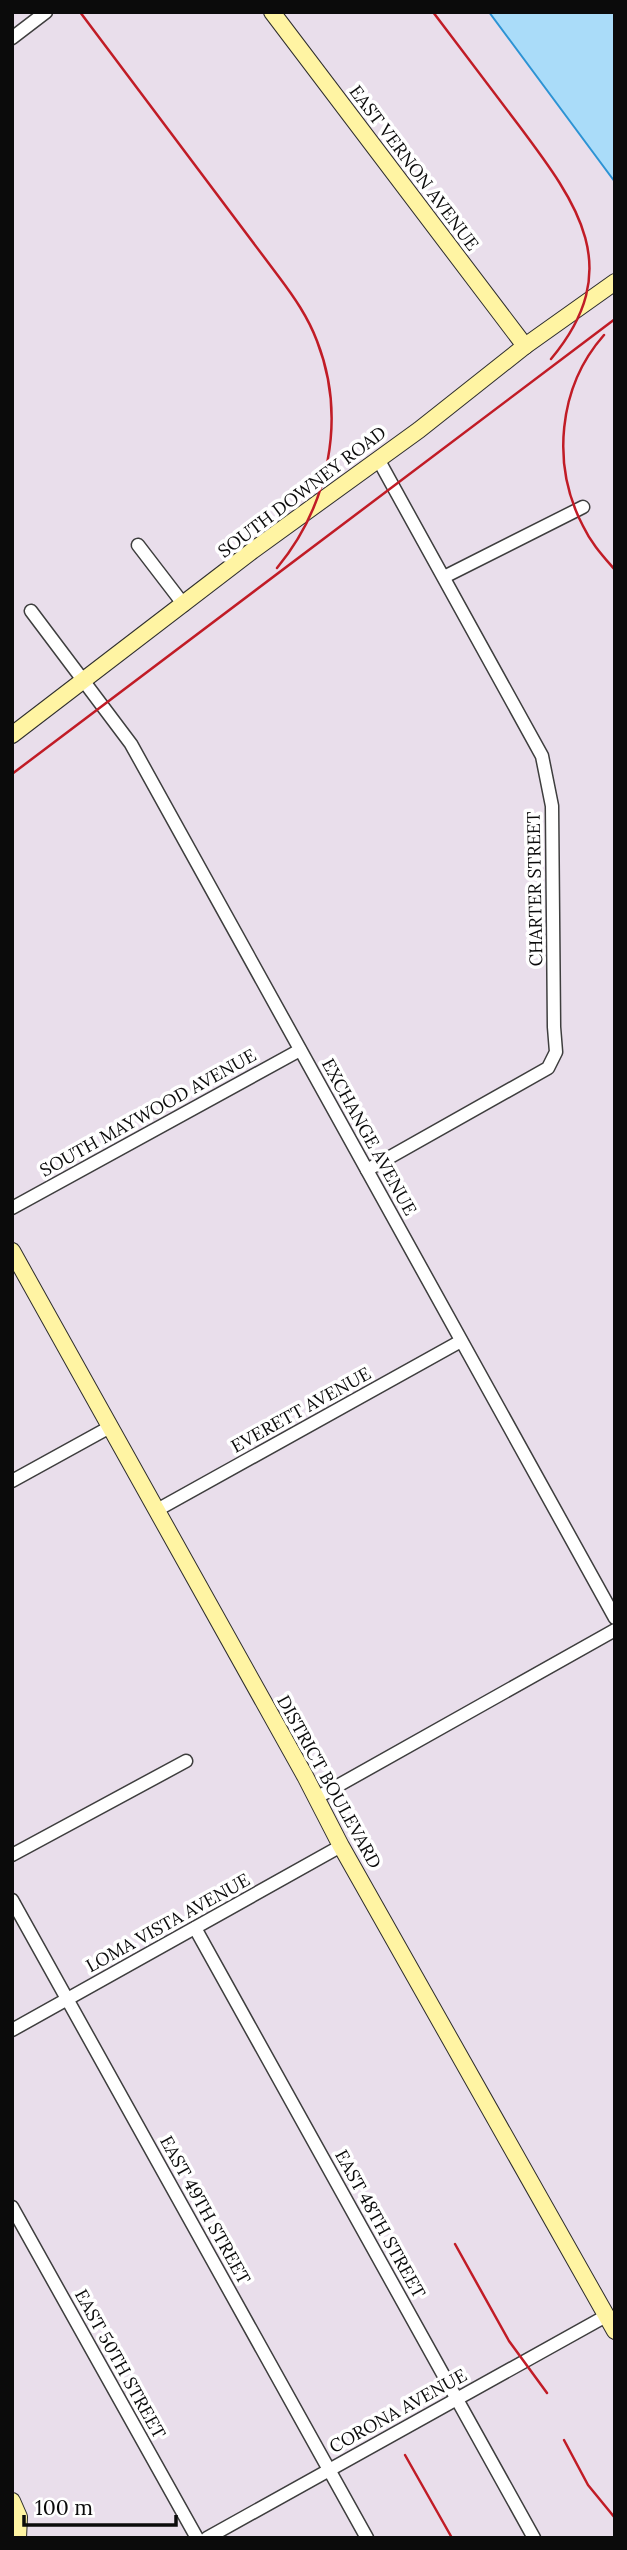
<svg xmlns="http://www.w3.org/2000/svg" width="627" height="2550" viewBox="0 0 627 2550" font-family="Lora,serif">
  <rect width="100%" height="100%" fill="#fffae8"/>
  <rect fill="#e9deeb" x="12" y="12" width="603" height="2526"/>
  <path fill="#aadcf9" stroke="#2d93d4" stroke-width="2" d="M 489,12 L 615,12 L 615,182 Z"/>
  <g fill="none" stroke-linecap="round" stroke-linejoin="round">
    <g stroke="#3e3e3e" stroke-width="15">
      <g id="street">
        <path d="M 12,38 L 46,12"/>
        <path d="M 138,545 L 184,605"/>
        <path d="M 444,577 L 583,507"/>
        <path d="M 31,611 L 131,744 L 615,1618"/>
        <path d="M 367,1170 L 548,1068 L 556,1052 L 554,1027 L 552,806 L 542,756 L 378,459"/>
        <path d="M 12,1208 L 300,1050"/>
        <path d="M 12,1481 L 110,1427"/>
        <path d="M 157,1510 L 461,1341"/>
        <path d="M 316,1798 L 615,1630"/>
        <path d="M 12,1855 L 186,1761"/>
        <path d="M 12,1900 L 367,2538"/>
        <path d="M 195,1928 L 534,2538"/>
        <path d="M 12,2030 L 341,1846"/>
        <path d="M 12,2207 L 197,2538"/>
        <path d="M 207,2538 L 606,2316"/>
      </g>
    </g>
    <g stroke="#2d2d2d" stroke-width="18">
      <g id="secondary">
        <path d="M 272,12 L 525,346"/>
        <path d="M 12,735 L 252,551 L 419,430 L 525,346 L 615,282"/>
        <path d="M 12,1251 L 305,1776 L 341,1846 L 615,2331"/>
        <path d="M 12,2501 L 19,2517 L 18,2538"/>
      </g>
    </g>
    <use href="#street" stroke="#fff" stroke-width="12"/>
    <use href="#secondary" stroke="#fff4a3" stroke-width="16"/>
    <g stroke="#c11c26" stroke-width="2.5">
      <path d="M 80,12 L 279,277 C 294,297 308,317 317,341 C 347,418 329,505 277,568"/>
      <path d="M 433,12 C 461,49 489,86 517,123 C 577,203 627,268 551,359"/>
      <path d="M 604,335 C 558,387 551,465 583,526 C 591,543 603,556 615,570"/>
      <path d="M 12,774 L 615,319"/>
      <path d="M 455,2244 L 509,2341 L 547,2393"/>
      <path d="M 564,2440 L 588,2485 L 615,2518"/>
      <path d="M 405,2455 L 452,2538"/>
    </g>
  </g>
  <g text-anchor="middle" stroke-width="7" stroke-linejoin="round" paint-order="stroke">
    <g font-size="18" fill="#0b0b0b" stroke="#fff">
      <text transform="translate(414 168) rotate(53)" y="6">EAST VERNON AVENUE</text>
      <text transform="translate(302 492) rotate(-37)" y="6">SOUTH DOWNEY ROAD</text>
      <text transform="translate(535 889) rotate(-91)" y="6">CHARTER STREET</text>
      <text transform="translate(148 1113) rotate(-29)" y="6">SOUTH MAYWOOD AVENUE</text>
      <text transform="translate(369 1137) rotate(61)" y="6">EXCHANGE AVENUE</text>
      <text transform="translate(301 1410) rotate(-29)" y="6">EVERETT AVENUE</text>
      <text transform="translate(329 1782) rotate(61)" y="6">DISTRICT BOULEVARD</text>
      <text transform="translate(168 1923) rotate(-29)" y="6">LOMA VISTA AVENUE</text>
      <text transform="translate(205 2210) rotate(61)" y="6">EAST 49TH STREET</text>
      <text transform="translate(380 2224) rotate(61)" y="6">EAST 48TH STREET</text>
      <text transform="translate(120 2364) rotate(61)" y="6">EAST 50TH STREET</text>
      <text transform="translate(398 2411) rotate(-29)" y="6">CORONA AVENUE</text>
    </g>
  </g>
  <rect width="627" height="2550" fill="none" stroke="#0b0b0b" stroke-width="28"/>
  <path d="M24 2515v10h152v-10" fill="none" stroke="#0b0b0b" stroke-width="3.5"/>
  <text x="35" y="2515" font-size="21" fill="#0b0b0b" stroke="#ffffff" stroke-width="5" paint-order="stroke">100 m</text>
</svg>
